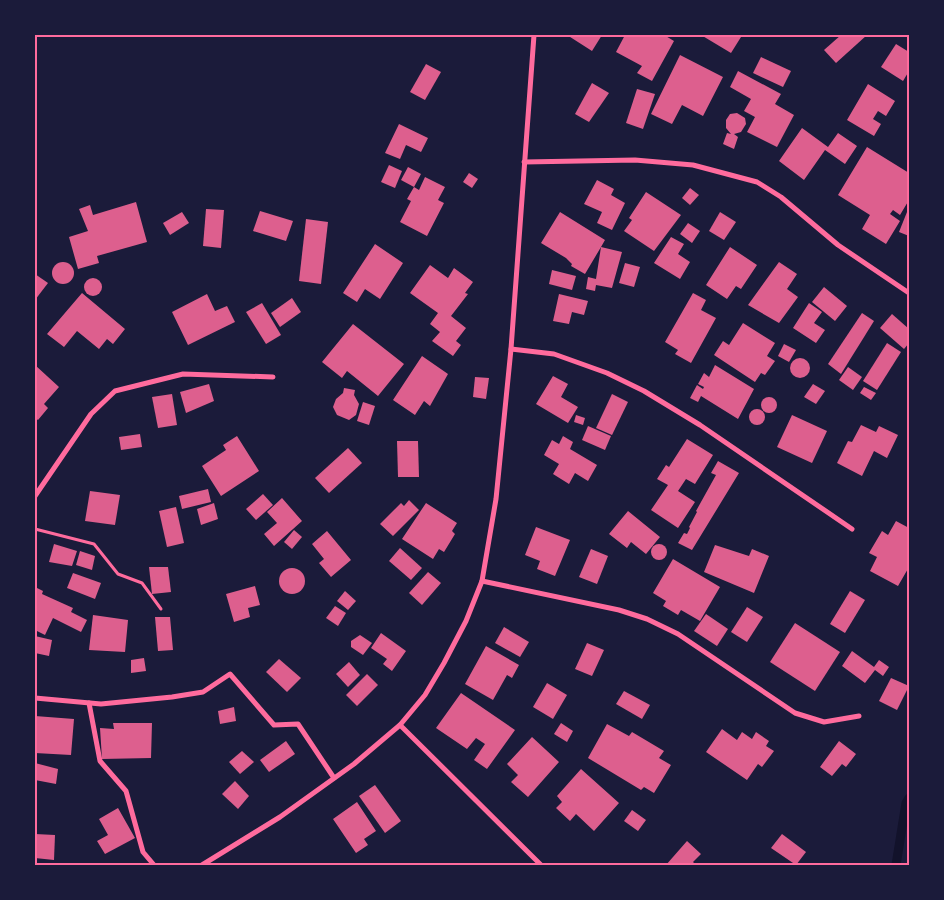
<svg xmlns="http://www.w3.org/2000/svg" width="944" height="900" viewBox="0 0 944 900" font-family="Quicksand,sans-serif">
  <rect width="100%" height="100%" fill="#1b1b3a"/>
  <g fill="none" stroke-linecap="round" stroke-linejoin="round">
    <path stroke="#12122b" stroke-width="9" d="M 896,865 L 906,803 L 909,798"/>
  </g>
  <g fill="#dd5f8e">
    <path d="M 567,35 L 602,35 L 592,51 Z"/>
    <path d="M 625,35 L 664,35 L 674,41 L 652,81 L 637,73 L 642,66 L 616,52 Z"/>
    <path d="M 701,35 L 738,35 L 741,37 L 731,53 Z"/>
    <path d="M 841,35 L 867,35 L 836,63 L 824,50 Z"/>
    <path d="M 896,44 L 909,52 L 909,71 L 903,81 L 881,67 Z"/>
    <path d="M 680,55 L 723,77 L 703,116 L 682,105 L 672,124 L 651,114 Z"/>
    <path d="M 761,57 L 791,71 L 783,87 L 753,73 Z"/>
    <path d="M 426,64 L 441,72 L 425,100 L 410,92 Z"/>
    <path d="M 738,71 L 781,94 L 775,104 L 794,115 L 777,147 L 747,132 L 755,117 L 744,111 L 751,99 L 730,87 Z"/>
    <path d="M 592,83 L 609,93 L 589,122 L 575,114 Z"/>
    <path d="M 868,84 L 895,101 L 886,116 L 878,111 L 873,119 L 881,124 L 874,136 L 847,120 Z"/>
    <path d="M 637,89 L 655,94 L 643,129 L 626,123 Z"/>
    <path d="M 737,113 L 745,118 L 746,124 L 741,132 L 734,134 L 738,137 L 734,149 L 723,144 L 727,133 L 731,134 L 726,128 L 726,120 L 730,114 Z"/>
    <path d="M 399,124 L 428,138 L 421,152 L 406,145 L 400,159 L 385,153 Z"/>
    <path d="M 802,128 L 828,147 L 838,133 L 857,146 L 845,164 L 825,150 L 804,180 L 779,161 Z"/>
    <path d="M 867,147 L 909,173 L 909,200 L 900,215 L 893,210 L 890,214 L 900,221 L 886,244 L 862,229 L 870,215 L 838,195 Z"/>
    <path d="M 389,165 L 402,171 L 395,188 L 381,182 Z"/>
    <path d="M 408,167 L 421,174 L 414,187 L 401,180 Z"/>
    <path d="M 469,173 L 478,179 L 472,188 L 463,182 Z"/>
    <path d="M 425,177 L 445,187 L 438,200 L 444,203 L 427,236 L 400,222 L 411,201 L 407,199 L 414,187 L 419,190 Z"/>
    <path d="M 597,180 L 614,189 L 611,195 L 625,203 L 612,230 L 597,223 L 602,212 L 584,204 Z"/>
    <path d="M 690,188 L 699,195 L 690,205 L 682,198 Z"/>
    <path d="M 646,192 L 681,215 L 654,251 L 624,231 L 632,220 L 629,218 Z"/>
    <path d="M 136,202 L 147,242 L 97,256 L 99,263 L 78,269 L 69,237 L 88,231 L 79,209 L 90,205 L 93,215 Z"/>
    <path d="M 909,207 L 909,236 L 899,232 Z"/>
    <path d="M 206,209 L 224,210 L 221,248 L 203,246 Z"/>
    <path d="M 260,211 L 293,221 L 286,241 L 253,231 Z"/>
    <path d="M 182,212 L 189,223 L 170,235 L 163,223 Z"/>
    <path d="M 560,212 L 605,240 L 601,247 L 622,252 L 612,288 L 596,285 L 595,291 L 586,289 L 588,277 L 596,279 L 601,247 L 585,274 L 571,266 L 572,264 L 566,258 L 541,243 Z"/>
    <path d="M 720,212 L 736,222 L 724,240 L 709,231 Z"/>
    <path d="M 306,219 L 328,222 L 321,284 L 299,281 Z"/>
    <path d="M 688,223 L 700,231 L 692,243 L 680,234 Z"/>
    <path d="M 671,237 L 684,244 L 678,254 L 690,262 L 680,279 L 654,263 Z"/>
    <path d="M 375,244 L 403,263 L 380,299 L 365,289 L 357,302 L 343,293 Z"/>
    <path d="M 730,247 L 757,265 L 741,289 L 736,286 L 727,299 L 706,285 Z"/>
    <circle cx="63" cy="273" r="11"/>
    <path d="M 779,262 L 797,274 L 787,289 L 798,297 L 779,323 L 748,305 Z"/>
    <path d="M 625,263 L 640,267 L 634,287 L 619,283 Z"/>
    <path d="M 430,265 L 448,278 L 454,268 L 473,282 L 465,293 L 468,294 L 451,316 L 466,328 L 456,341 L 461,345 L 453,356 L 432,341 L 440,332 L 430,324 L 438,313 L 410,293 Z"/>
    <path d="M 552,270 L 576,276 L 572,290 L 549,284 Z"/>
    <path d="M 35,274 L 48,283 L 35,300 Z"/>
    <circle cx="93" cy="287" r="9"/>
    <path d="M 824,287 L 847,306 L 835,321 L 812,302 Z"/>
    <path d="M 82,293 L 125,329 L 113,344 L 107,339 L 99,349 L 77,331 L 64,347 L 47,334 Z"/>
    <path d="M 693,293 L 706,300 L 701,310 L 716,318 L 691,363 L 675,354 L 678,350 L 665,342 Z"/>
    <path d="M 207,294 L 215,311 L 227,306 L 235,322 L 188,345 L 172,312 Z"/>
    <path d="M 559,294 L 588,301 L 584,315 L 572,312 L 569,324 L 553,321 Z"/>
    <path d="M 292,298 L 301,312 L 280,327 L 271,313 Z"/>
    <path d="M 262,303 L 281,335 L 266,344 L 246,312 Z"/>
    <path d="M 809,303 L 822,312 L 814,323 L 825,330 L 816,343 L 793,328 Z"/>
    <path d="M 862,313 L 874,321 L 841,374 L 828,364 Z"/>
    <path d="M 892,314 L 909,329 L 909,343 L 904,349 L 880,328 Z"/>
    <path d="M 743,323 L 775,343 L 767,356 L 775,361 L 765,375 L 761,373 L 755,382 L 714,355 L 723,341 L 729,345 Z"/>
    <path d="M 353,324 L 404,364 L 378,396 L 347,371 L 342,378 L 322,362 Z"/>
    <path d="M 887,343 L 901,352 L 877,390 L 863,381 Z"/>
    <path d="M 784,344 L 796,350 L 789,362 L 778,356 Z"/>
    <path d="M 422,356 L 448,374 L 430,406 L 424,401 L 415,415 L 393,400 Z"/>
    <circle cx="800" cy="368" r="10"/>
    <path d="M 35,365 L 59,387 L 44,404 L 48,408 L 38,420 L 35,418 Z"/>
    <path d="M 715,365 L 754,389 L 738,419 L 701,396 L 698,402 L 690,398 L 697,385 L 703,389 L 704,387 L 698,384 L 704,373 L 709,377 Z"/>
    <path d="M 848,367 L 862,377 L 853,390 L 839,380 Z"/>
    <path d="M 553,376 L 568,384 L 561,397 L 578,407 L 568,423 L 536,404 Z"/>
    <path d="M 475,377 L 489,378 L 486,399 L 473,397 Z"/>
    <path d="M 209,384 L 214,401 L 186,413 L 180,392 Z"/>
    <path d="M 813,384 L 825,391 L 816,404 L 804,397 Z"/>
    <path d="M 864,387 L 876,393 L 871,400 L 860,393 Z"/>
    <path d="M 344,388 L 355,390 L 354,395 L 359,404 L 356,415 L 349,420 L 337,415 L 333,407 L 336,399 L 343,393 Z"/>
    <path d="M 172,394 L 177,425 L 158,428 L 152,397 Z"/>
    <path d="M 612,394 L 628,402 L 612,435 L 596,428 Z"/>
    <circle cx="769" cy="405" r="8"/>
    <path d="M 363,402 L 375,406 L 369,425 L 357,421 Z"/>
    <circle cx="757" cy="417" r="8"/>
    <path d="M 576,415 L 585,418 L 583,425 L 574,422 Z"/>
    <path d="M 792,415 L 827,431 L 812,463 L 777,447 Z"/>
    <path d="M 861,425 L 876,432 L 879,426 L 898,435 L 887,458 L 874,451 L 862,476 L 837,463 L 848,441 L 852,442 Z"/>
    <path d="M 588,426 L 611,436 L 605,450 L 582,440 Z"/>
    <path d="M 140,434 L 142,447 L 121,450 L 119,437 Z"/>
    <path d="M 237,436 L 259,471 L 221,496 L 202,466 L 226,450 L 223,445 Z"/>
    <path d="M 563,436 L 573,442 L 570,449 L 597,465 L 588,481 L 575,473 L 569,484 L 553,474 L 559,464 L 544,455 L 552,440 L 559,444 Z"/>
    <path d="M 687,439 L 713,455 L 695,484 L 686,479 L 678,491 L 695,502 L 678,528 L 651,510 L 668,485 L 657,479 L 666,465 L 669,467 Z"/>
    <path d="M 397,441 L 418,441 L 419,477 L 398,477 Z"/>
    <path d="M 348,448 L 362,463 L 329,493 L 315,478 Z"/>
    <path d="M 718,461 L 739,473 L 692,550 L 678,543 L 684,533 L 687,534 L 690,528 L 689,527 L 697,512 L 696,511 L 716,475 L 711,473 Z"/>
    <path d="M 208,489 L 211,502 L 182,509 L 179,496 Z"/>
    <path d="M 90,491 L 120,495 L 115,525 L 85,521 Z"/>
    <path d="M 263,494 L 273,505 L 256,520 L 246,509 Z"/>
    <path d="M 282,498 L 302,521 L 274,546 L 264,534 L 277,523 L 267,512 Z"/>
    <path d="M 409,500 L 419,510 L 393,536 L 380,524 L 401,503 L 404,506 Z"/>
    <path d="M 214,503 L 218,519 L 201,525 L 197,509 Z"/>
    <path d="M 426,503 L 457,523 L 452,531 L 455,534 L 444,552 L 439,549 L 433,559 L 402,539 Z"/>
    <path d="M 176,507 L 184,543 L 167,547 L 159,511 Z"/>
    <path d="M 628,511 L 660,537 L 646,554 L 631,542 L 627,548 L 609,534 Z"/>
    <path d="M 896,521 L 909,528 L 909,567 L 898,586 L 870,571 L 877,557 L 869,553 L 882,531 L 888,535 Z"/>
    <path d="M 536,527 L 570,540 L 555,576 L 537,569 L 540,561 L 525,555 Z"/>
    <path d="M 294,530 L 302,537 L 292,549 L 284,542 Z"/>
    <path d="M 327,531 L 351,560 L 331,577 L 319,563 L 324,559 L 312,544 Z"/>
    <path d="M 54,544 L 77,551 L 72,566 L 49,562 Z"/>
    <circle cx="659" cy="552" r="8"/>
    <path d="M 715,545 L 749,556 L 752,549 L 769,556 L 754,593 L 704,572 Z"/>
    <path d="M 400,548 L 422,568 L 411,580 L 389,561 Z"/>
    <path d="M 591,549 L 608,556 L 597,584 L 579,577 Z"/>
    <path d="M 80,551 L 95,556 L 92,570 L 76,565 Z"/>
    <path d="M 673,559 L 720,587 L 700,621 L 681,610 L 678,615 L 663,606 L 666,601 L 653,593 Z"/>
    <path d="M 149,567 L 168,567 L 171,592 L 152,594 Z"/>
    <circle cx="292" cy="581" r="13"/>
    <path d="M 428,572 L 441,583 L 422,605 L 409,593 Z"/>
    <path d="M 73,573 L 101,583 L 95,599 L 67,588 Z"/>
    <path d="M 255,586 L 260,605 L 248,608 L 250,617 L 234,622 L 226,594 Z"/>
    <path d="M 35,587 L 43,591 L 42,594 L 73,608 L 71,612 L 87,620 L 81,632 L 53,618 L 45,635 L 35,630 Z"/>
    <path d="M 345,591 L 356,601 L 348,610 L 337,601 Z"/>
    <path d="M 850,591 L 865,600 L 845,633 L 830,624 Z"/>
    <path d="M 335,606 L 346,613 L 338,626 L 326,618 Z"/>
    <path d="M 747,607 L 763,617 L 747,642 L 731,632 Z"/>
    <path d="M 706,614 L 728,629 L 717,646 L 694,631 Z"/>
    <path d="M 93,615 L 128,620 L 125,652 L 89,650 Z"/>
    <path d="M 155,617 L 170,617 L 173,650 L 158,651 Z"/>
    <path d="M 795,623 L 840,652 L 815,691 L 770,662 Z"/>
    <path d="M 504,627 L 529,642 L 520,657 L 495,643 Z"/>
    <path d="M 381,633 L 406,651 L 392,671 L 383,664 L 387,659 L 371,648 Z"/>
    <path d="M 360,635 L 372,643 L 363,655 L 351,647 L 351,641 Z"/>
    <path d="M 35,636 L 52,640 L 49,656 L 35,653 Z"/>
    <path d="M 587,643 L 604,650 L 592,676 L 575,669 Z"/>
    <path d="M 486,646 L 519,665 L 512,678 L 507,675 L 493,700 L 465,684 Z"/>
    <path d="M 852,651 L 874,667 L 879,660 L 889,667 L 883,676 L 875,670 L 865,683 L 842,666 Z"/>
    <path d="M 144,658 L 146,671 L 131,673 L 131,660 Z"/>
    <path d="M 279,659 L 301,678 L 287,692 L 266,672 Z"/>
    <path d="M 349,662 L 360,675 L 348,687 L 336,674 Z"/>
    <path d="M 367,674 L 378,685 L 357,706 L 346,695 Z"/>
    <path d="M 891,678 L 909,686 L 897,710 L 879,701 Z"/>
    <path d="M 547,683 L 567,695 L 553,719 L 533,707 Z"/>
    <path d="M 624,691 L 650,705 L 642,719 L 616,704 Z"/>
    <path d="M 461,693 L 515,730 L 487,769 L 474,760 L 485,744 L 476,738 L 467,749 L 436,728 Z"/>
    <path d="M 234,707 L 236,721 L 220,724 L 218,711 Z"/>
    <path d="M 35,716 L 74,719 L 71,755 L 35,753 Z"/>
    <path d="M 113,723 L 152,723 L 151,758 L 102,759 L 100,728 L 114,729 Z"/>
    <path d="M 561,723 L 573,731 L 567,742 L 554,734 Z"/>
    <path d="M 607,724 L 629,736 L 632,732 L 664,751 L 659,758 L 671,765 L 654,793 L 644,787 L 641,790 L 588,758 Z"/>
    <path d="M 722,729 L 737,740 L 742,732 L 752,739 L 756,732 L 769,741 L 766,746 L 774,751 L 762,767 L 758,764 L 747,780 L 706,752 Z"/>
    <path d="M 532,737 L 559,762 L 528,797 L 511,782 L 518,775 L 507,764 Z"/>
    <path d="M 286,741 L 295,754 L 269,772 L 260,760 Z"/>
    <path d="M 839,741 L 856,754 L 846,767 L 842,764 L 832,776 L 820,767 Z"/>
    <path d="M 242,751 L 254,762 L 240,774 L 229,762 Z"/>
    <path d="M 35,763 L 58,769 L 56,784 L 35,780 Z"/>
    <path d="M 581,769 L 619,803 L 594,831 L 576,814 L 570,821 L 556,808 L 562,802 L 557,796 Z"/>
    <path d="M 235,781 L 249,796 L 238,809 L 222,794 Z"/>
    <path d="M 375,785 L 401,821 L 385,833 L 359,796 Z"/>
    <path d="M 357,802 L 376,831 L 364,839 L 368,845 L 356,853 L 333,819 Z"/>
    <path d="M 118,808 L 135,838 L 105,854 L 97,841 L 108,835 L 99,819 Z"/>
    <path d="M 632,810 L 646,820 L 638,831 L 624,821 Z"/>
    <path d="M 35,834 L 55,835 L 54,860 L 35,858 Z"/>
    <path d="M 782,834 L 806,852 L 796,865 L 771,848 Z"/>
    <path d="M 687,841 L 701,854 L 693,862 L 696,865 L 666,865 Z"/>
  </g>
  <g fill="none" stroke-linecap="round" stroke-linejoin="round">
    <path stroke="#ff6b9d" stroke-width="3" d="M 35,529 L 94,544 L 118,574 L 142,583 L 161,609"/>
    <g stroke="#ff6b9d" stroke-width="5">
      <path d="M 524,162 L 635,160 L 693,165 L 757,182 L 781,197 L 838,245 L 909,293"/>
      <path d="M 511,349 L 554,354 L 607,373 L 644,391 L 700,425 L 852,529"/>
      <path d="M 35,496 L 91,414 L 115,391 L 183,374 L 273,377"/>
      <path d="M 482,581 L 619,610 L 647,619 L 678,634 L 795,713 L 824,722 L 859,716"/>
      <path d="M 35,698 L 101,704 L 172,697 L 203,692 L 230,674 L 274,725 L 298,724 L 334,778"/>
      <path d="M 89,703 L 100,761 L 126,791 L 143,852 L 154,865"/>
      <path d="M 400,725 L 541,865"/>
      <path d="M 202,865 L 280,817 L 354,764 L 400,725 L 425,695 L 444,663 L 466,621 L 482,581 L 496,499 L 511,349 L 534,35"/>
    </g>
  </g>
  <rect width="944" height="900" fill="none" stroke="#1b1b3a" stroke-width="72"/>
  <rect x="36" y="36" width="872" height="828" fill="none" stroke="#ff6b9d" stroke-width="2"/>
</svg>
